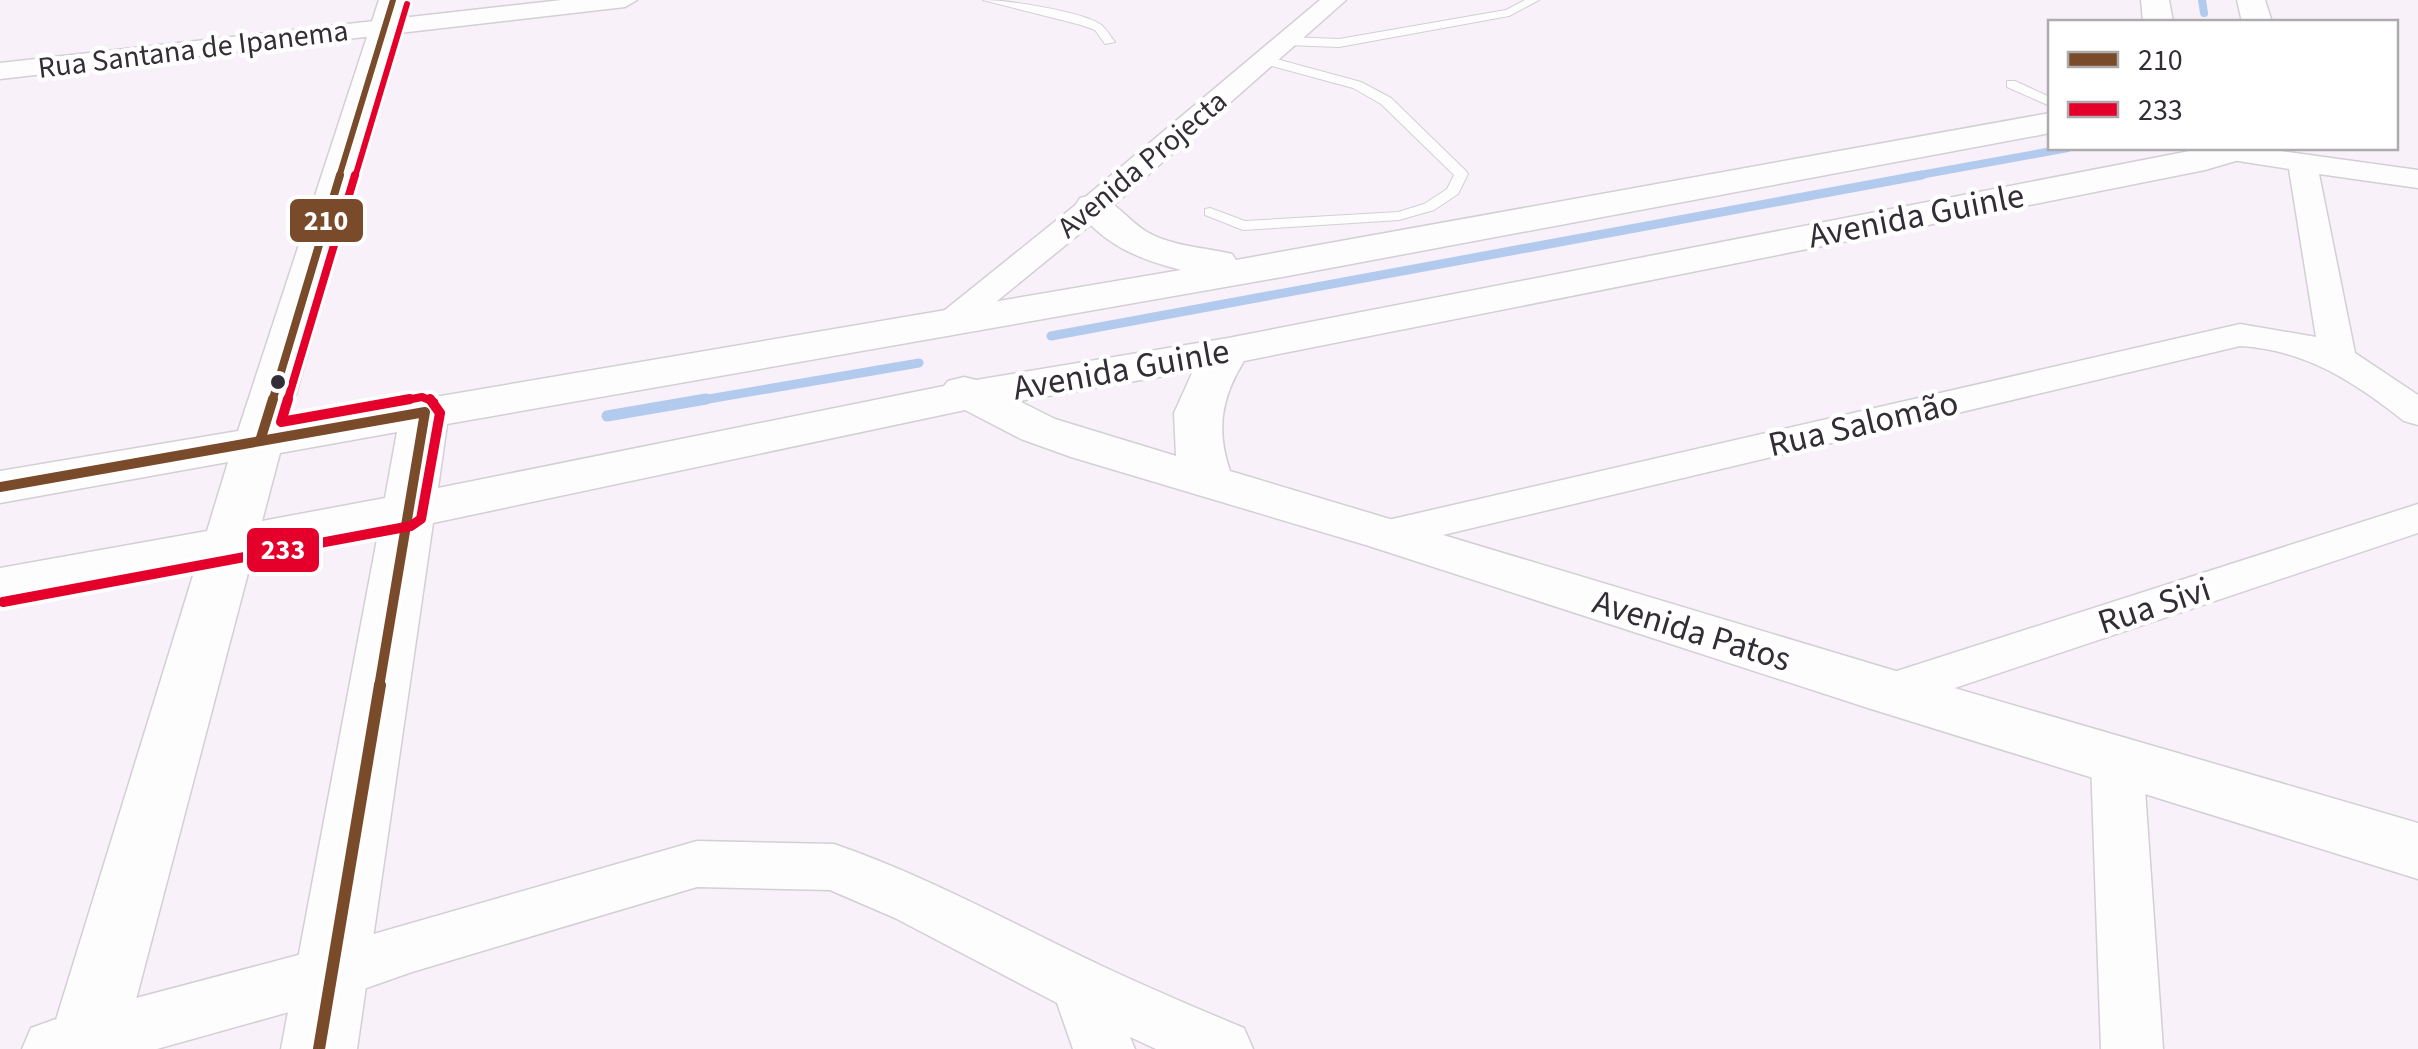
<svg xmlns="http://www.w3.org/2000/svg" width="2418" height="1049" viewBox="0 0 2418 1049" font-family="'Source Sans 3',sans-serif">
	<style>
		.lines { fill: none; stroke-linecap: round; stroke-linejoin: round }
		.stream-far2 { stroke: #b2caed; stroke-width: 8 }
		.stream-far1 { stroke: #b2caed; stroke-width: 9 }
		.stream { stroke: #b2caed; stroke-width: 11 }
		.service-casing { stroke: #d4ced5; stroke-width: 2 }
		.minor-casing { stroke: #d4ced5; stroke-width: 3 }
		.tertiary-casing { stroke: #d4ced5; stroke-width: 3 }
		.service { fill: #fefdfe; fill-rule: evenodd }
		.minor { fill: #fefdfe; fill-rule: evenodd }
		.tertiary { fill: #fefdfe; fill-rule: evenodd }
		.bus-1-far3-casing { stroke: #fff; stroke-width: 11 }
		.bus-1-far2-casing { stroke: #fff; stroke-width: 14 }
		.bus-1-far1-casing { stroke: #fff; stroke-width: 18 }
		.bus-1-casing { stroke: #fff; stroke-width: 20 }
		.bus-2-far2-casing { stroke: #fff; stroke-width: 11 }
		.bus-2-far1-casing { stroke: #fff; stroke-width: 14 }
		.bus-2-casing { stroke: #fff; stroke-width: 18 }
		.bus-1-far3 { stroke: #7a4b2a; stroke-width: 6 }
		.bus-1-far2 { stroke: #7a4b2a; stroke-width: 8 }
		.bus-1-far1 { stroke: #7a4b2a; stroke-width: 10 }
		.bus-1 { stroke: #7a4b2a; stroke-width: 12 }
		.bus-2-far2 { stroke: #e4002b; stroke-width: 6 }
		.bus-2-far1 { stroke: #e4002b; stroke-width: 8 }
		.bus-2 { stroke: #e4002b; stroke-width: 10 }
		.bus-dot { fill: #332d35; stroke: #fff; stroke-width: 4 }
		.labels { text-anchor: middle; stroke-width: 9; stroke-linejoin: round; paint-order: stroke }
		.far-street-label { font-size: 30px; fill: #332d35; stroke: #fff }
		.street-label { font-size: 35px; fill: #332d35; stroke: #fff }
		.line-badge { stroke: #fff; stroke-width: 4 }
		.badge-label { font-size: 28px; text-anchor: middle; font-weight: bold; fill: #fff }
	</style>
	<rect width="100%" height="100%" fill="#f8f1fa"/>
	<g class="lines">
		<g class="stream-far2">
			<path d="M2202 0 2204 13"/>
			<path d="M1909 177 2068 148"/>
		</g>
		<g class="stream-far1">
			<path d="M1051 336 1922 175"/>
			<path d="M691 402 919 363"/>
		</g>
		<path class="stream" d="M607 416 706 399"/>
		<defs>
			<g id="service">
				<path d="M983 0C1008 0 1079 11 1100 24 1106 28 1110 36 1115 42L1105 44 1095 30 1081 25Z"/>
				<path d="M1525 0H1539L1509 16 1339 47 1287 45 1281 41 1287 37 1339 39 1506 10Z"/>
				<path d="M1265 56 1361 82 1391 98 1466 171 1468 174 1458 194 1434 210 1399 220 1243 230 1205 215V209L1210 208 1245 221 1398 212 1424 204 1447 189 1454 175 1381 104 1353 88 1261 63 1259 60Z"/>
				<path d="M2007 81H2015L2050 97V106L2007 87Z"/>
			</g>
			<g id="minor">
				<path d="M562 0H637L625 7 0 79V63Z"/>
				<path d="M1320 0H1346L1105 213 959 332 947 336 935 332 929 325 935 318 1083 199Z"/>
				<path d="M2218 148H2259L2418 170V188L2319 174 2355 353 2418 395V425L2404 421C2353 381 2306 350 2240 346L1388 548 1373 544 1367 534 1373 524 1388 520 2240 324 2316 337 2289 169 2219 158 2215 152Z"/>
				<path d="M2418 504V533L1889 710 1872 705 1865 692 1872 679Z"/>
				<path d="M2117 741 2135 747 2143 761 2163 1049H2101L2091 761 2099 747Z"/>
				<path d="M697 841 834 844C927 876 1013 924 1102 966 1149 988 1196 1008 1244 1028L1253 1049H1156L1130 1037 1135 1049H1073L1057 1003 895 918 830 890 697 887 412 972 332 1000 157 1049H22L31 1028 53 1020 332 946Z"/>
			</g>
			<g id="tertiary">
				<path d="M379 0H407L288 422 1181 270C1138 259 1101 244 1075 206L1080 198C1111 190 1123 218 1147 232 1174 247 1203 247 1232 254L1236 260 2050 113V133L1282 277 447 424 438 488 944 386 948 381 964 377 976 380 1228 338 2205 148H2257L2253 156 2205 170 1244 361C1221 398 1216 430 1230 471L1889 669 2418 823V879L1868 708 1369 546 1071 457 1021 439 965 410 433 523 357 1049H281L378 534 252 558 123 1049H47L195 569 0 606V568L207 531 228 462 0 503V471L238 431ZM1193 371 1174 413 1176 456 1055 419 1019 401ZM397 432 385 498 262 521 280 453Z"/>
				<path d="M2141 0H2169L2173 22H2143Z"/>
				<path d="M2237 0H2265L2272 22H2242Z"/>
			</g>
		</defs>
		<use href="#service" class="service-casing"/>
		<use href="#minor" class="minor-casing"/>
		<use href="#tertiary" class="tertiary-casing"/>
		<use href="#service" class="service"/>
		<use href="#minor" class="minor"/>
		<use href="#tertiary" class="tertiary"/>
		<defs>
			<path id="bus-1-far3" d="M339 177 393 0"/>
			<path id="bus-1-far2" d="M272 402 340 175"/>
			<g id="bus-1-far1">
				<path d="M260 441 273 399"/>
				<path d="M0 487 425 412 379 687"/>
			</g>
			<path id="bus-1" d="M319 1049 380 685"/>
			<path id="bus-2-far2" d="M355 177 407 4"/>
			<g id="bus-2-far1">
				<path d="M287 402 355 175"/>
				<path d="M396 402 422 397 434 402"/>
			</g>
			<g id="bus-2">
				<path d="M288 399 281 422 410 399"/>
				<path d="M3 602 411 526 421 519 440 413 430 399"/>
			</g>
		</defs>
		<use href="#bus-1-far3" class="bus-1-far3-casing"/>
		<use href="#bus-1-far2" class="bus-1-far2-casing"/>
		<use href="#bus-1-far1" class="bus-1-far1-casing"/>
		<use href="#bus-1" class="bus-1-casing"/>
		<use href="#bus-2-far2" class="bus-2-far2-casing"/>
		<use href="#bus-2-far1" class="bus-2-far1-casing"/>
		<use href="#bus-2" class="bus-2-casing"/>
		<use href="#bus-1-far3" class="bus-1-far3"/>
		<use href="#bus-1-far2" class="bus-1-far2"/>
		<use href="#bus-1-far1" class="bus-1-far1"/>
		<use href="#bus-1" class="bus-1"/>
		<use href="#bus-2-far2" class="bus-2-far2"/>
		<use href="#bus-2-far1" class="bus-2-far1"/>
		<use href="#bus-2" class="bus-2"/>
	</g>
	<circle class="bus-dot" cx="278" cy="382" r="9"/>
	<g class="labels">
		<g class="far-street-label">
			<text transform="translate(193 49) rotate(-7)" y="10">Rua Santana de Ipanema</text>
			<text transform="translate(1142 164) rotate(-40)" y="10">Avenida Projecta</text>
		</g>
		<g class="street-label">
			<text transform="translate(1916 215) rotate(-11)" y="12">Avenida Guinle</text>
			<text transform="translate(1121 369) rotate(-10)" y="12">Avenida Guinle</text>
			<text transform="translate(1863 423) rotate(-13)" y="12">Rua Salomão</text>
			<text transform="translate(2154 605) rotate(-18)" y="12">Rua Sivi</text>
			<text transform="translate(1692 630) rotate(17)" y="12">Avenida Patos</text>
		</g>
	</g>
	<g class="line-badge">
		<rect x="288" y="197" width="77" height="47" rx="10" fill="#7a4b2a"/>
		<rect x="245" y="526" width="76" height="48" rx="10" fill="#e4002b"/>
	</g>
	<g class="badge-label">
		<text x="326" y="230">210</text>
		<text x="283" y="559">233</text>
	</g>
	<rect x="2048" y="20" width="350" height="130" fill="#ffffff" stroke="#adabae" stroke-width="2.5"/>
	<rect x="2068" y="52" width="50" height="15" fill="#7a4b2a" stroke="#adabae" stroke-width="2.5"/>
	<text x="2138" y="70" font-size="30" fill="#332d35">210</text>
	<rect x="2068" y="102" width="50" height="15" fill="#e4002b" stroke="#adabae" stroke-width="2.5"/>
	<text x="2138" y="120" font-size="30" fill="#332d35">233</text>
</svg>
